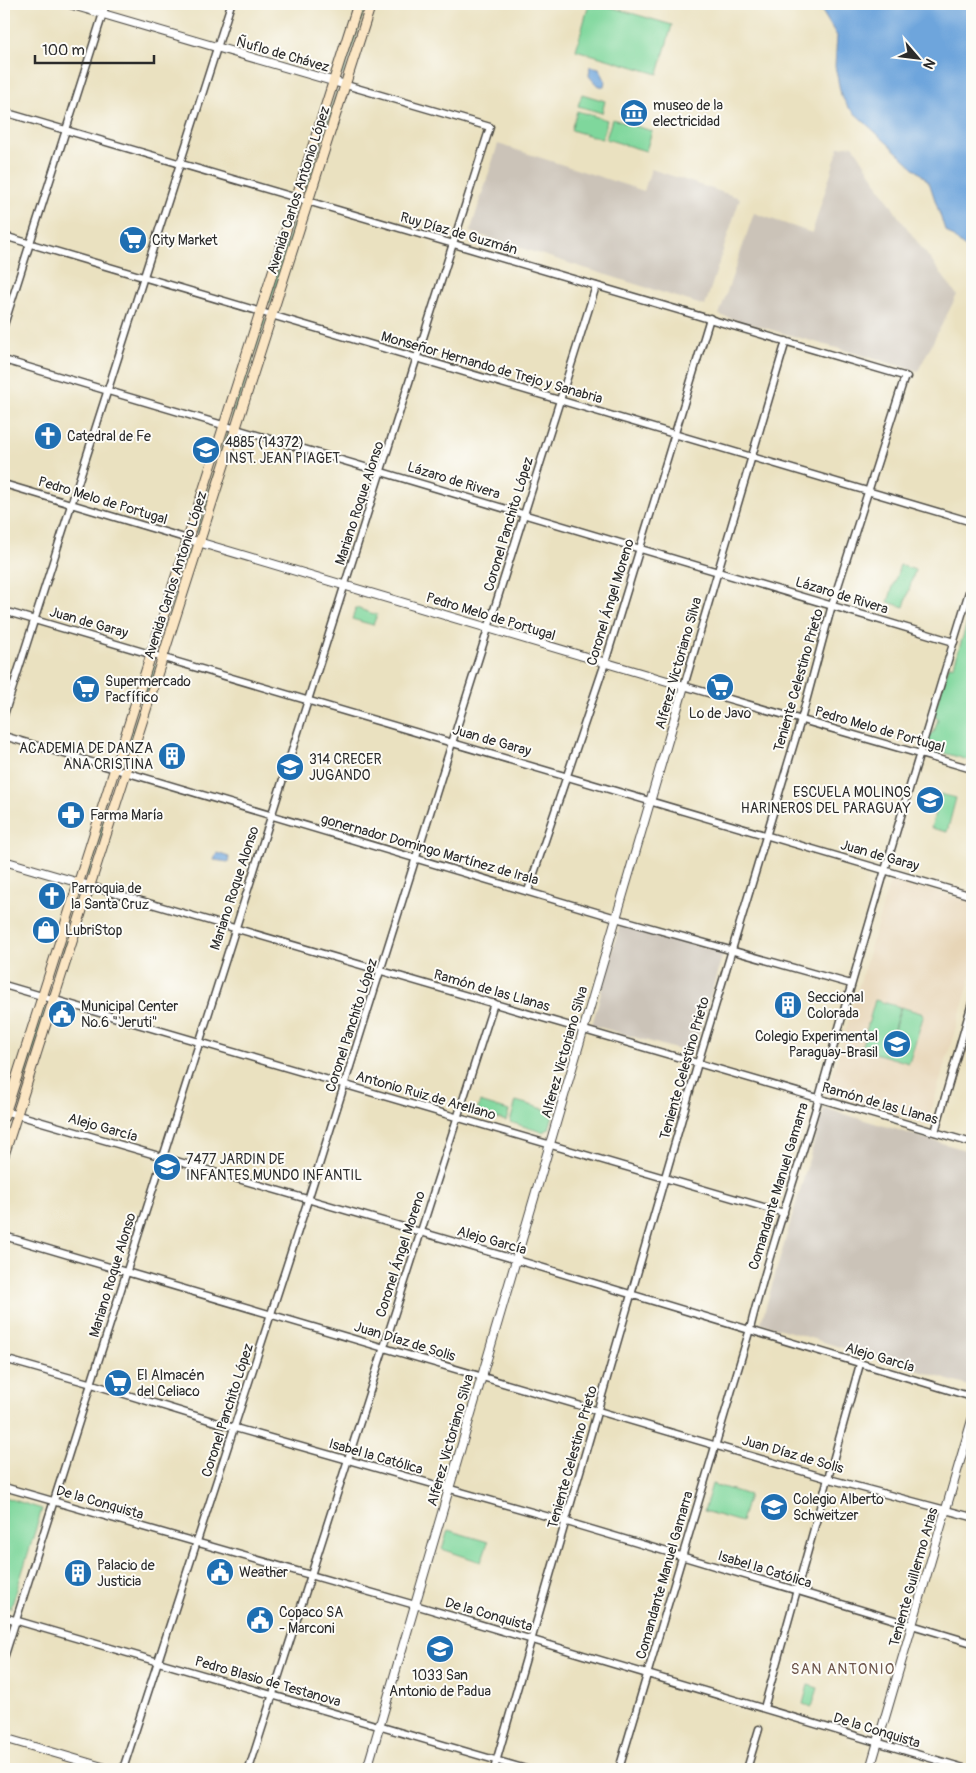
<svg xmlns="http://www.w3.org/2000/svg" width="976" height="1773" viewBox="0 0 976 1773" font-family="Pangolin,sans-serif">
	<style>
		.built { fill: #e7d5b7 }
		.industrial { fill: #cbc3b8 }
		.green { fill: #7fd79c; stroke: #558164 }
		.water { fill: #6ea5dc; stroke: #4c6884 }
		.lines { fill: none; stroke-linecap: round; stroke-linejoin: round }
		.minor-casing { stroke: #484641; stroke-width: 9 }
		.tertiary-casing { stroke: #484641; stroke-width: 10 }
		.secondary-casing { stroke: #484641; stroke-width: 11 }
		.minor { stroke: #fff; stroke-width: 6 }
		.tertiary { stroke: #fff; stroke-width: 8 }
		.secondary { stroke: #fbe6c4; stroke-width: 9 }
		.labels { text-anchor: middle; stroke-width: 4; stroke-linejoin: round; paint-order: stroke }
		.street-label { font-size: 14px; fill: #2b2b2b; stroke: #fdfcf7 }
		.poi-label { font-size: 14px; fill: #2b2b2b; stroke: #fdfcf7; text-anchor: start }
		.neighbourhood-label { font-size: 15px; letter-spacing: 1px; fill: #6f574c; stroke: #fdfcf7 }
	</style>
	<rect width="100%" height="100%" fill="#fdfcf7"/>
	<filter id="ink" filterUnits="userSpaceOnUse"><feTurbulence type="fractalNoise" baseFrequency=".02" numOctaves="2"/><feDisplacementMap in="SourceGraphic" scale="10" xChannelSelector="R" yChannelSelector="G"/><feConvolveMatrix kernelMatrix="1 2 1 2 8 2 1 2 1" color-interpolation-filters="sRGB"/></filter>
	<filter id="wash" filterUnits="userSpaceOnUse"><feTurbulence type="fractalNoise" baseFrequency=".0096" numOctaves="4" result="noise"/><feDisplacementMap in="SourceGraphic" scale="20" xChannelSelector="R" yChannelSelector="G"/><feGaussianBlur stdDeviation="1.12" result="paint"/><feColorMatrix in="noise" values="0 0 0 0 0 0 0 0 0 0 0 0 0 0 0 0 0 1.4 0 .05"/><feComposite in="paint" operator="in"/></filter>
	<g filter="url(#wash)">
		<rect width="100%" height="100%" fill="#eae1c0"/>
		<path class="built" d="M891 878 972 902V974L927 1124 827 1094Z"/>
		<g class="industrial">
			<path d="M498 144 644 191 651 169 740 198 705 306 470 232Z"/>
			<path d="M853 145 898 216 957 295 918 371 719 315 754 213 812 233 839 147Z"/>
			<path d="M620 924 723 953 693 1054 592 1025Z"/>
			<path d="M824 1108 972 1152V1387L761 1323Z"/>
		</g>
		<g class="green">
			<path d="M363 4H366L344 74 341 75Z"/>
			<path d="M589 4H600L672 25 658 74 576 50Z"/>
			<path d="M337 90 338 92 305 192 304 190Z"/>
			<path d="M582 94 605 101 602 113 578 106Z"/>
			<path d="M577 111 607 120 602 139 571 130Z"/>
			<path d="M612 119 652 131 646 151 606 139Z"/>
			<path d="M296 220 297 222 270 304 268 301 294 221Z"/>
			<path d="M265 318 266 320 233 420 231 417 263 319Z"/>
			<path d="M229 432 198 533 196 534 227 433Z"/>
			<path d="M192 549 162 648 159 649 189 551Z"/>
			<path d="M900 565 915 570 904 607 888 602Z"/>
			<path d="M972 607V761L944 753 935 756 926 755V739L934 732 938 719 933 715 949 666 954 665Z"/>
			<path d="M356 608 377 615 373 625 352 619Z"/>
			<path d="M156 664V666L124 762 123 760 153 665Z"/>
			<path d="M119 778 120 779 88 877 86 874 117 779Z"/>
			<path d="M940 794 956 798 947 832 931 828Z"/>
			<path d="M83 891 84 893 51 992 81 892Z"/>
			<path d="M875 1000 900 1007 889 1046 901 1007 924 1014 909 1063 861 1049Z"/>
			<path d="M47 1006 48 1007 16 1104 14 1101 44 1007Z"/>
			<path d="M516 1101 554 1112 549 1129 542 1132 510 1122Z"/>
			<path d="M480 1102 509 1111 506 1121 477 1112Z"/>
			<path d="M712 1484 749 1495 741 1522 704 1511Z"/>
			<path d="M4 1497 42 1509 11 1608 4 1606Z"/>
			<path d="M448 1530 488 1542 481 1562 442 1549Z"/>
			<path d="M808 1685 818 1688 812 1707 803 1704Z"/>
		</g>
		<g class="water">
			<path d="M823 4H972V253L945 230 930 185 925 178 848 107 841 95 835 66 837 36 820 8Z"/>
			<path d="M590 66 599 68 605 80 604 87 597 85 589 76Z"/>
			<path d="M217 853 229 857 228 862 214 860Z"/>
		</g>
	</g>
	<g filter="url(#ink)">
		<g class="lines">
			<defs>
				<g id="minor">
					<path d="M4 112 907 377"/>
					<path d="M4 236 972 522"/>
					<path d="M4 325 106 4"/>
					<path d="M786 341 684 686 972 769"/>
					<path d="M4 360 954 642"/>
					<path d="M4 484 188 539"/>
					<path d="M4 611 972 896"/>
					<path d="M4 715 231 4"/>
					<path d="M4 736 616 918 851 984"/>
					<path d="M90 886 972 1143"/>
					<path d="M528 891 605 663 710 318"/>
					<path d="M4 985 784 1213"/>
					<path d="M4 1111 517 1260 972 1397"/>
					<path d="M935 1132 972 1003"/>
					<path d="M4 1236 829 1479 972 1517"/>
					<path d="M4 1359 92 1384 235 1428 567 1522 972 1643"/>
					<path d="M4 1487 415 1605 967 1769"/>
					<path d="M4 1617 526 1769"/>
					<path d="M4 1658 490 127 346 85"/>
					<path d="M764 1708 860 1364"/>
					<path d="M123 1769 308 1200 596 286"/>
					<path d="M249 1769 494 1003"/>
					<path d="M494 1769 698 1063 801 720 832 605 905 376"/>
					<path d="M619 1769 750 1329C768 1255 794 1182 816 1108 866 932 918 757 972 582"/>
					<path d="M747 1769 759 1729"/>
				</g>
				<g id="tertiary">
					<path d="M69 4 346 85"/>
					<path d="M188 539 684 686 367 1769"/>
					<path d="M4 861 90 886"/>
					<path d="M4 1738 109 1769"/>
					<path d="M870 1769 972 1420"/>
				</g>
				<g id="secondary">
					<path d="M4 1117 358 4"/>
					<path d="M4 1155 371 4"/>
				</g>
			</defs>
			<use href="#minor" class="minor-casing"/>
			<use href="#tertiary" class="tertiary-casing"/>
			<use href="#secondary" class="secondary-casing"/>
			<use href="#minor" class="minor"/>
			<use href="#tertiary" class="tertiary"/>
			<use href="#secondary" class="secondary"/>
		</g>
	</g>
	<defs>
		<symbol id="museum-disc" viewBox="-11 -11 22 22"><circle r="9.5" fill="#1f6fb2" stroke="#fdfcf7"/><path d="M0-6L6-3V-2H-6V-3ZM-5-1h2V3h-2ZM-1-1h2V3h-2ZM3-1h2V3H3ZM-6 4H6V6H-6Z" fill="#fff"/></symbol>
		<symbol id="supermarket-disc" viewBox="-11 -11 22 22"><circle r="9.5" fill="#1f6fb2" stroke="#fdfcf7"/><path d="M-6-5.5h2.5l.6 2H6L4.5 2H-2.5L-4.4-4H-6ZM-1.5 3.2a1.3 1.3 0 1 0 .1 0ZM3 3.2a1.3 1.3 0 1 0 .1 0Z" fill="#fff"/></symbol>
		<symbol id="church-disc" viewBox="-11 -11 22 22"><circle r="9.5" fill="#1f6fb2" stroke="#fdfcf7"/><path d="M-1.2-6h2.4v3.5h3.3v2.4h-3.3V6h-2.4V-.1h-3.3v-2.4h3.3Z" fill="#fff"/></symbol>
		<symbol id="school-disc" viewBox="-11 -11 22 22"><circle r="9.5" fill="#1f6fb2" stroke="#fdfcf7"/><path d="M0-5L7-2L0 1L-7-2ZM-4 1L0 2.5L4 1V4Q0 6-4 4Z" fill="#fff"/></symbol>
		<symbol id="building-disc" viewBox="-11 -11 22 22"><circle r="9.5" fill="#1f6fb2" stroke="#fdfcf7"/><path d="M-4-6H4V6H1V3H-1V6H-4ZM-2.5-4.3h1.7v1.8h-1.7ZM.8-4.3h1.7v1.8H.8ZM-2.5-1h1.7V.8h-1.7ZM.8-1h1.7V.8H.8Z" fill="#fff"/></symbol>
		<symbol id="pharmacy-disc" viewBox="-11 -11 22 22"><circle r="9.5" fill="#1f6fb2" stroke="#fdfcf7"/><path d="M-2-6h4v4h4v4h-4v4h-4v-4h-4v-4h4Z" fill="#fff"/></symbol>
		<symbol id="shop-disc" viewBox="-11 -11 22 22"><circle r="9.5" fill="#1f6fb2" stroke="#fdfcf7"/><path d="M-5-2.5h2.3a2.7 3.5 0 0 1 5.4 0H5L5.5 6h-11ZM-1.5-2.5h3a1.5 2.3 0 0 0-3 0Z" fill="#fff"/></symbol>
		<symbol id="civic-disc" viewBox="-11 -11 22 22"><circle r="9.5" fill="#1f6fb2" stroke="#fdfcf7"/><path d="M-.6-6.5H3V-4.5H.6V-3L4-1V1h2V6H-6V1h2V-1L-.6-3ZM-1.2 2.5V6h2.4V2.5Z" fill="#fff"/></symbol>
		<symbol id="university-disc" viewBox="-11 -11 22 22"><circle r="9.5" fill="#1f6fb2" stroke="#fdfcf7"/><path d="M0-5L7-2L0 1L-7-2ZM-4 1L0 2.5L4 1V4Q0 6-4 4Z" fill="#fff"/></symbol>
	</defs>
	<g fill-rule="evenodd">
		<use href="#museum-disc" x="618" y="97" width="32" height="32"/>
		<use href="#supermarket-disc" x="117" y="224" width="32" height="32"/>
		<use href="#church-disc" x="32" y="420" width="32" height="32"/>
		<use href="#school-disc" x="190" y="434" width="32" height="32"/>
		<use href="#supermarket-disc" x="704" y="671" width="32" height="32"/>
		<use href="#supermarket-disc" x="70" y="673" width="32" height="32"/>
		<use href="#building-disc" x="156" y="740" width="32" height="32"/>
		<use href="#school-disc" x="274" y="751" width="32" height="32"/>
		<use href="#school-disc" x="914" y="784" width="32" height="32"/>
		<use href="#pharmacy-disc" x="55" y="799" width="32" height="32"/>
		<use href="#church-disc" x="36" y="880" width="32" height="32"/>
		<use href="#shop-disc" x="30" y="914" width="32" height="32"/>
		<use href="#building-disc" x="772" y="989" width="32" height="32"/>
		<use href="#civic-disc" x="46" y="998" width="32" height="32"/>
		<use href="#university-disc" x="881" y="1028" width="32" height="32"/>
		<use href="#school-disc" x="151" y="1151" width="32" height="32"/>
		<use href="#supermarket-disc" x="102" y="1367" width="32" height="32"/>
		<use href="#school-disc" x="758" y="1491" width="32" height="32"/>
		<use href="#civic-disc" x="204" y="1556" width="32" height="32"/>
		<use href="#building-disc" x="62" y="1557" width="32" height="32"/>
		<use href="#civic-disc" x="244" y="1604" width="32" height="32"/>
		<use href="#school-disc" x="424" y="1633" width="32" height="32"/>
	</g>
	<g class="labels">
		<g class="street-label">
			<text transform="translate(283 54) rotate(16)" y="5">Ñuflo de Chávez</text>
			<text transform="translate(298 190) rotate(-72)" y="5">Avenida Carlos Antonio López</text>
			<text transform="translate(459 233) rotate(16)" y="5">Ruy Díaz de Guzmán</text>
			<text transform="translate(492 367) rotate(16)" y="5">Monseñor Hernando de Trejo y Sanabria</text>
			<text transform="translate(454 480) rotate(17)" y="5">Lázaro de Rivera</text>
			<text transform="translate(103 500) rotate(17)" y="5">Pedro Melo de Portugal</text>
			<text transform="translate(359 503) rotate(-72)" y="5">Mariano Roque Alonso</text>
			<text transform="translate(508 524) rotate(-73)" y="5">Coronel Panchito López</text>
			<text transform="translate(175 575) rotate(-72)" y="5">Avenida Carlos Antonio López</text>
			<text transform="translate(842 595) rotate(17)" y="5">Lázaro de Rivera</text>
			<text transform="translate(610 602) rotate(-73)" y="5">Coronel Ángel Moreno</text>
			<text transform="translate(491 616) rotate(17)" y="5">Pedro Melo de Portugal</text>
			<text transform="translate(89 622) rotate(16)" y="5">Juan de Garay</text>
			<text transform="translate(678 663) rotate(-74)" y="5">Alferez Victoriano Silva</text>
			<text transform="translate(798 680) rotate(-74)" y="5">Teniente Celestino Prieto</text>
			<text transform="translate(880 729) rotate(16)" y="5">Pedro Melo de Portugal</text>
			<text transform="translate(492 740) rotate(16)" y="5">Juan de Garay</text>
			<text transform="translate(430 849) rotate(16)" y="5">gonernador Domingo Martínez de Irala</text>
			<text transform="translate(880 855) rotate(16)" y="5">Juan de Garay</text>
			<text transform="translate(234 888) rotate(-72)" y="5">Mariano Roque Alonso</text>
			<text transform="translate(492 990) rotate(16)" y="5">Ramón de las Llanas</text>
			<text transform="translate(351 1025) rotate(-72)" y="5">Coronel Panchito López</text>
			<text transform="translate(564 1052) rotate(-74)" y="5">Alferez Victoriano Silva</text>
			<text transform="translate(684 1068) rotate(-74)" y="5">Teniente Celestino Prieto</text>
			<text transform="translate(426 1095) rotate(16)" y="5">Antonio Ruiz de Arellano</text>
			<text transform="translate(880 1103) rotate(16)" y="5">Ramón de las Llanas</text>
			<text transform="translate(103 1127) rotate(16)" y="5">Alejo García</text>
			<text transform="translate(778 1186) rotate(-73)" y="5">Comandante Manuel Gamarra</text>
			<text transform="translate(492 1240) rotate(16)" y="5">Alejo García</text>
			<text transform="translate(400 1254) rotate(-72)" y="5">Coronel Ángel Moreno</text>
			<text transform="translate(112 1275) rotate(-73)" y="5">Mariano Roque Alonso</text>
			<text transform="translate(405 1341) rotate(17)" y="5">Juan Díaz de Solis</text>
			<text transform="translate(880 1357) rotate(17)" y="5">Alejo García</text>
			<text transform="translate(227 1410) rotate(-72)" y="5">Coronel Panchito López</text>
			<text transform="translate(450 1440) rotate(-74)" y="5">Alferez Victoriano Silva</text>
			<text transform="translate(793 1454) rotate(16)" y="5">Juan Díaz de Solis</text>
			<text transform="translate(376 1456) rotate(16)" y="5">Isabel la Católica</text>
			<text transform="translate(572 1457) rotate(-74)" y="5">Teniente Celestino Prieto</text>
			<text transform="translate(100 1502) rotate(16)" y="5">De la Conquista</text>
			<text transform="translate(765 1569) rotate(17)" y="5">Isabel la Católica</text>
			<text transform="translate(664 1575) rotate(-74)" y="5">Comandante Manuel Gamarra</text>
			<text transform="translate(913 1577) rotate(-74)" y="5">Teniente Guillermo Arias</text>
			<text transform="translate(489 1614) rotate(16)" y="5">De la Conquista</text>
			<text transform="translate(268 1681) rotate(16)" y="5">Pedro Blasio de Testanova</text>
			<text transform="translate(877 1730) rotate(17)" y="5">De la Conquista</text>
		</g>
		<g class="poi-label">
			<text x="653" y="110">museo de la<tspan x="653" dy="16">electricidad</tspan></text>
			<text x="152" y="245">City Market</text>
			<text x="67" y="441">Catedral de Fe</text>
			<text x="225" y="447">4885 (14372)<tspan x="225" dy="16">INST. JEAN PIAGET</tspan></text>
			<text x="105" y="686">Supermercado<tspan x="105" dy="16">Pacfífico</tspan></text>
			<text x="720" y="718" text-anchor="middle">Lo de Javo</text>
			<text x="153" y="753" text-anchor="end">ACADEMIA DE DANZA<tspan x="153" dy="16">ANA CRISTINA</tspan></text>
			<text x="309" y="764">314 CRECER<tspan x="309" dy="16">JUGANDO</tspan></text>
			<text x="911" y="797" text-anchor="end">ESCUELA MOLINOS<tspan x="911" dy="16">HARINEROS DEL PARAGUAY</tspan></text>
			<text x="90" y="820">Farma María</text>
			<text x="71" y="893">Parroquia de<tspan x="71" dy="16">la Santa Cruz</tspan></text>
			<text x="65" y="935">LubriStop</text>
			<text x="807" y="1002">Seccional<tspan x="807" dy="16">Colorada</tspan></text>
			<text x="81" y="1011">Municipal Center<tspan x="81" dy="16">No.6 "Jeruti"</tspan></text>
			<text x="878" y="1041" text-anchor="end">Colegio Experimental<tspan x="878" dy="16">Paraguay-Brasil</tspan></text>
			<text x="186" y="1164">7477 JARDIN DE<tspan x="186" dy="16">INFANTES MUNDO INFANTIL</tspan></text>
			<text x="137" y="1380">El Almacén<tspan x="137" dy="16">del Celiaco</tspan></text>
			<text x="793" y="1504">Colegio Alberto<tspan x="793" dy="16">Schweitzer</tspan></text>
			<text x="97" y="1570">Palacio de<tspan x="97" dy="16">Justicia</tspan></text>
			<text x="239" y="1577">Weather</text>
			<text x="279" y="1617">Copaco SA<tspan x="279" dy="16">- Marconi</tspan></text>
			<text x="440" y="1680" text-anchor="middle">1033 San<tspan x="440" dy="16">Antonio de Padua</tspan></text>
		</g>
		<g class="neighbourhood-label">
			<text x="843" y="1674">SAN ANTONIO</text>
		</g>
	</g>
	<rect width="976" height="1773" fill="none" stroke="#fdfcf7" stroke-width="20"/>
	<g transform="translate(918 58) rotate(118)" stroke="#fdfcf7" stroke-width="4" paint-order="stroke">
	<path d="M0-4L9 19L0 12L-9 19Z" fill="#2b2b2b"/>
	<text y="-8" font-size="14" font-weight="bold" text-anchor="middle" fill="#2b2b2b">N</text>
	</g>
	<path d="M35 55v8h119v-8" fill="none" stroke="#2b2b2b" stroke-width="2.5"/>
	<text x="42" y="55" font-size="15" fill="#2b2b2b" stroke="#fdfcf7" stroke-width="4" paint-order="stroke">100 m</text>
</svg>
